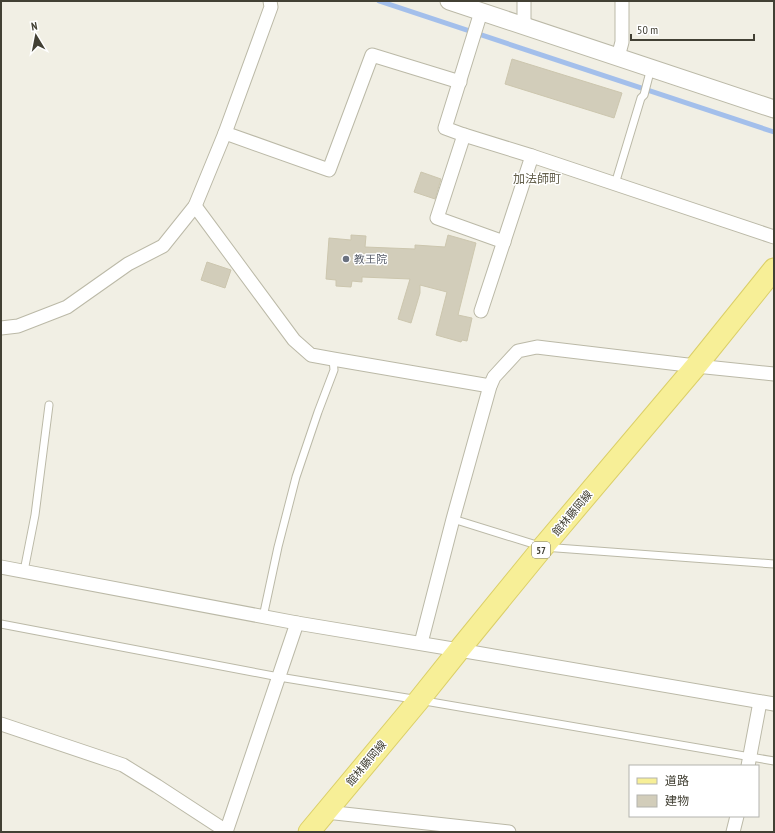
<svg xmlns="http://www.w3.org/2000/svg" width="775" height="833" viewBox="0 0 775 833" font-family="'PT Sans Narrow','Noto Sans JP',sans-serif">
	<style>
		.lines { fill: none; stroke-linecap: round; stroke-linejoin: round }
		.stream { stroke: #a3bfeb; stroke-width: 5 }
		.building { fill: #d2cdba; stroke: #ccc6ae }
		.service-casing { stroke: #bbb9a7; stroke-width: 9 }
		.minor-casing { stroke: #bbb9a7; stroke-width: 15 }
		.tertiary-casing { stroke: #bbb9a7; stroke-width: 19 }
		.primary-casing { stroke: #dbcf68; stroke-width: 23 }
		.service { stroke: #fff; stroke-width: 7 }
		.minor { stroke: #fff; stroke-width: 13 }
		.tertiary { stroke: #fff; stroke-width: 17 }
		.primary { stroke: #f7ef97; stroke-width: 21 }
		.worship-dot { fill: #6b7280; stroke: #fff; stroke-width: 1.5 }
		.labels { text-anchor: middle; stroke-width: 3; stroke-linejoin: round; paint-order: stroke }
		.shield { fill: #fff; stroke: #7b7971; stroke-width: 1 }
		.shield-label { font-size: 10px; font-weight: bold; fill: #424034 }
		.worship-label { font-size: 11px; fill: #5b616d; stroke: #fff; text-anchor: start }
		.street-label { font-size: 11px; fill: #424034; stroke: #fff }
		.neighbourhood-label { font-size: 12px; fill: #64604c; stroke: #fff }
	</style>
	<rect width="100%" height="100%" fill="#f1efe4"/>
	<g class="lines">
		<path class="stream" d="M379 1 774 132"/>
	</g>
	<g class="building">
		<path d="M512 59 622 93 614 118 505 84Z"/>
		<path d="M421 172 441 179 435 199 414 192Z"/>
		<path d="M351 235 366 236 365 247 415 249V245L445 247 448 235 476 243 458 315 472 318 467 341 462 340 461 342 436 335 447 292 420 285V293L411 323 398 319 410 279 362 277V282L352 281 351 287 336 286V280L326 279 329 238 351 240Z"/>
		<path d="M207 262 231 270 225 288 201 280Z"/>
	</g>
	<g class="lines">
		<defs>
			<g id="service">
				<path d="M615 184 641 98 644 95 651 68"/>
				<path d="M453 519 543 547 774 564"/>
				<path d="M24 571 35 515 49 405"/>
				<path d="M263 617 278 547 296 477 318 412 334 370 333 359"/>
				<path d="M1 624 279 677 419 700 774 761"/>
			</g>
			<g id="minor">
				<path d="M481 12 445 128 464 135 532 156 774 237"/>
				<path d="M524 26V1"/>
				<path d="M618 57 622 42V1"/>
				<path d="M225 133 329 170 372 55 460 82"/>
				<path d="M464 135 437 218 504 242"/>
				<path d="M195 206 294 340 311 355 333 359 490 386"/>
				<path d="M481 311 532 156"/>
				<path d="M1 328 18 326 67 307 128 264 163 246 195 206 225 133 271 7 270 1"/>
				<path d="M1 567 297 623 459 650 774 704"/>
				<path d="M421 643 453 519 490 386 494 377 518 351 537 347 545 348 696 366 774 374"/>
				<path d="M1 724 123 765 157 786 226 831"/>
				<path d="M748 766 760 702"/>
				<path d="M326 812 509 832"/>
				<path d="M226 832 297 623"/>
				<path d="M733 832 737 816"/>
			</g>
			<path id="tertiary" d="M449 1 774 109"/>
			<path id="primary" d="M309 832 419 700 459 650 543 547 696 366 774 269"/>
		</defs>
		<use href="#service" class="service-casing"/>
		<use href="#minor" class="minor-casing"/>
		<use href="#tertiary" class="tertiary-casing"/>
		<use href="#primary" class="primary-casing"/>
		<use href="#service" class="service"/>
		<use href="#minor" class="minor"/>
		<use href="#tertiary" class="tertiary"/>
		<use href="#primary" class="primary"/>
	</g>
	<circle class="worship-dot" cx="346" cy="259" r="4"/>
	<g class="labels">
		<rect class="shield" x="532" y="542" width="18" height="16" rx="3"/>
		<g class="shield-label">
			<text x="541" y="554">57</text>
		</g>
		<g class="worship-label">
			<text x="354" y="263">教王院</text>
		</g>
		<g class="street-label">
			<text transform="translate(572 513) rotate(-50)" y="4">館林藤岡線</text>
			<text transform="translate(366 763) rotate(-50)" y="4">館林藤岡線</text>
		</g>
		<g class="neighbourhood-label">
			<text x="537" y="183">加法師町</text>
		</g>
	</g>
	<rect width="775" height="833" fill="none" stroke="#424034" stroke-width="4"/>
	<rect x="629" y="765" width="130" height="52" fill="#ffffff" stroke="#b3b3ae"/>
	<rect x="637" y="778" width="20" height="6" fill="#f7ef97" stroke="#b3b3ae"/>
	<text x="665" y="785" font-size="12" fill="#424034">道路</text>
	<rect x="637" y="795" width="20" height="12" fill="#d2cdba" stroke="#b3b3ae"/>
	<text x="665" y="805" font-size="12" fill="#424034">建物</text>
	<g transform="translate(36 36) rotate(350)" stroke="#ffffff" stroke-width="3" paint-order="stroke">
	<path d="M0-3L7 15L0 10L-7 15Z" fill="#424034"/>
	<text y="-6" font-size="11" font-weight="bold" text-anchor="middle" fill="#424034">N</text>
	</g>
	<path d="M631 34v6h123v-6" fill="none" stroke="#424034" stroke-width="2"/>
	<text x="637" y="34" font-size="12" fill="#424034" stroke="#ffffff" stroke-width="3" paint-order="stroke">50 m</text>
</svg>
